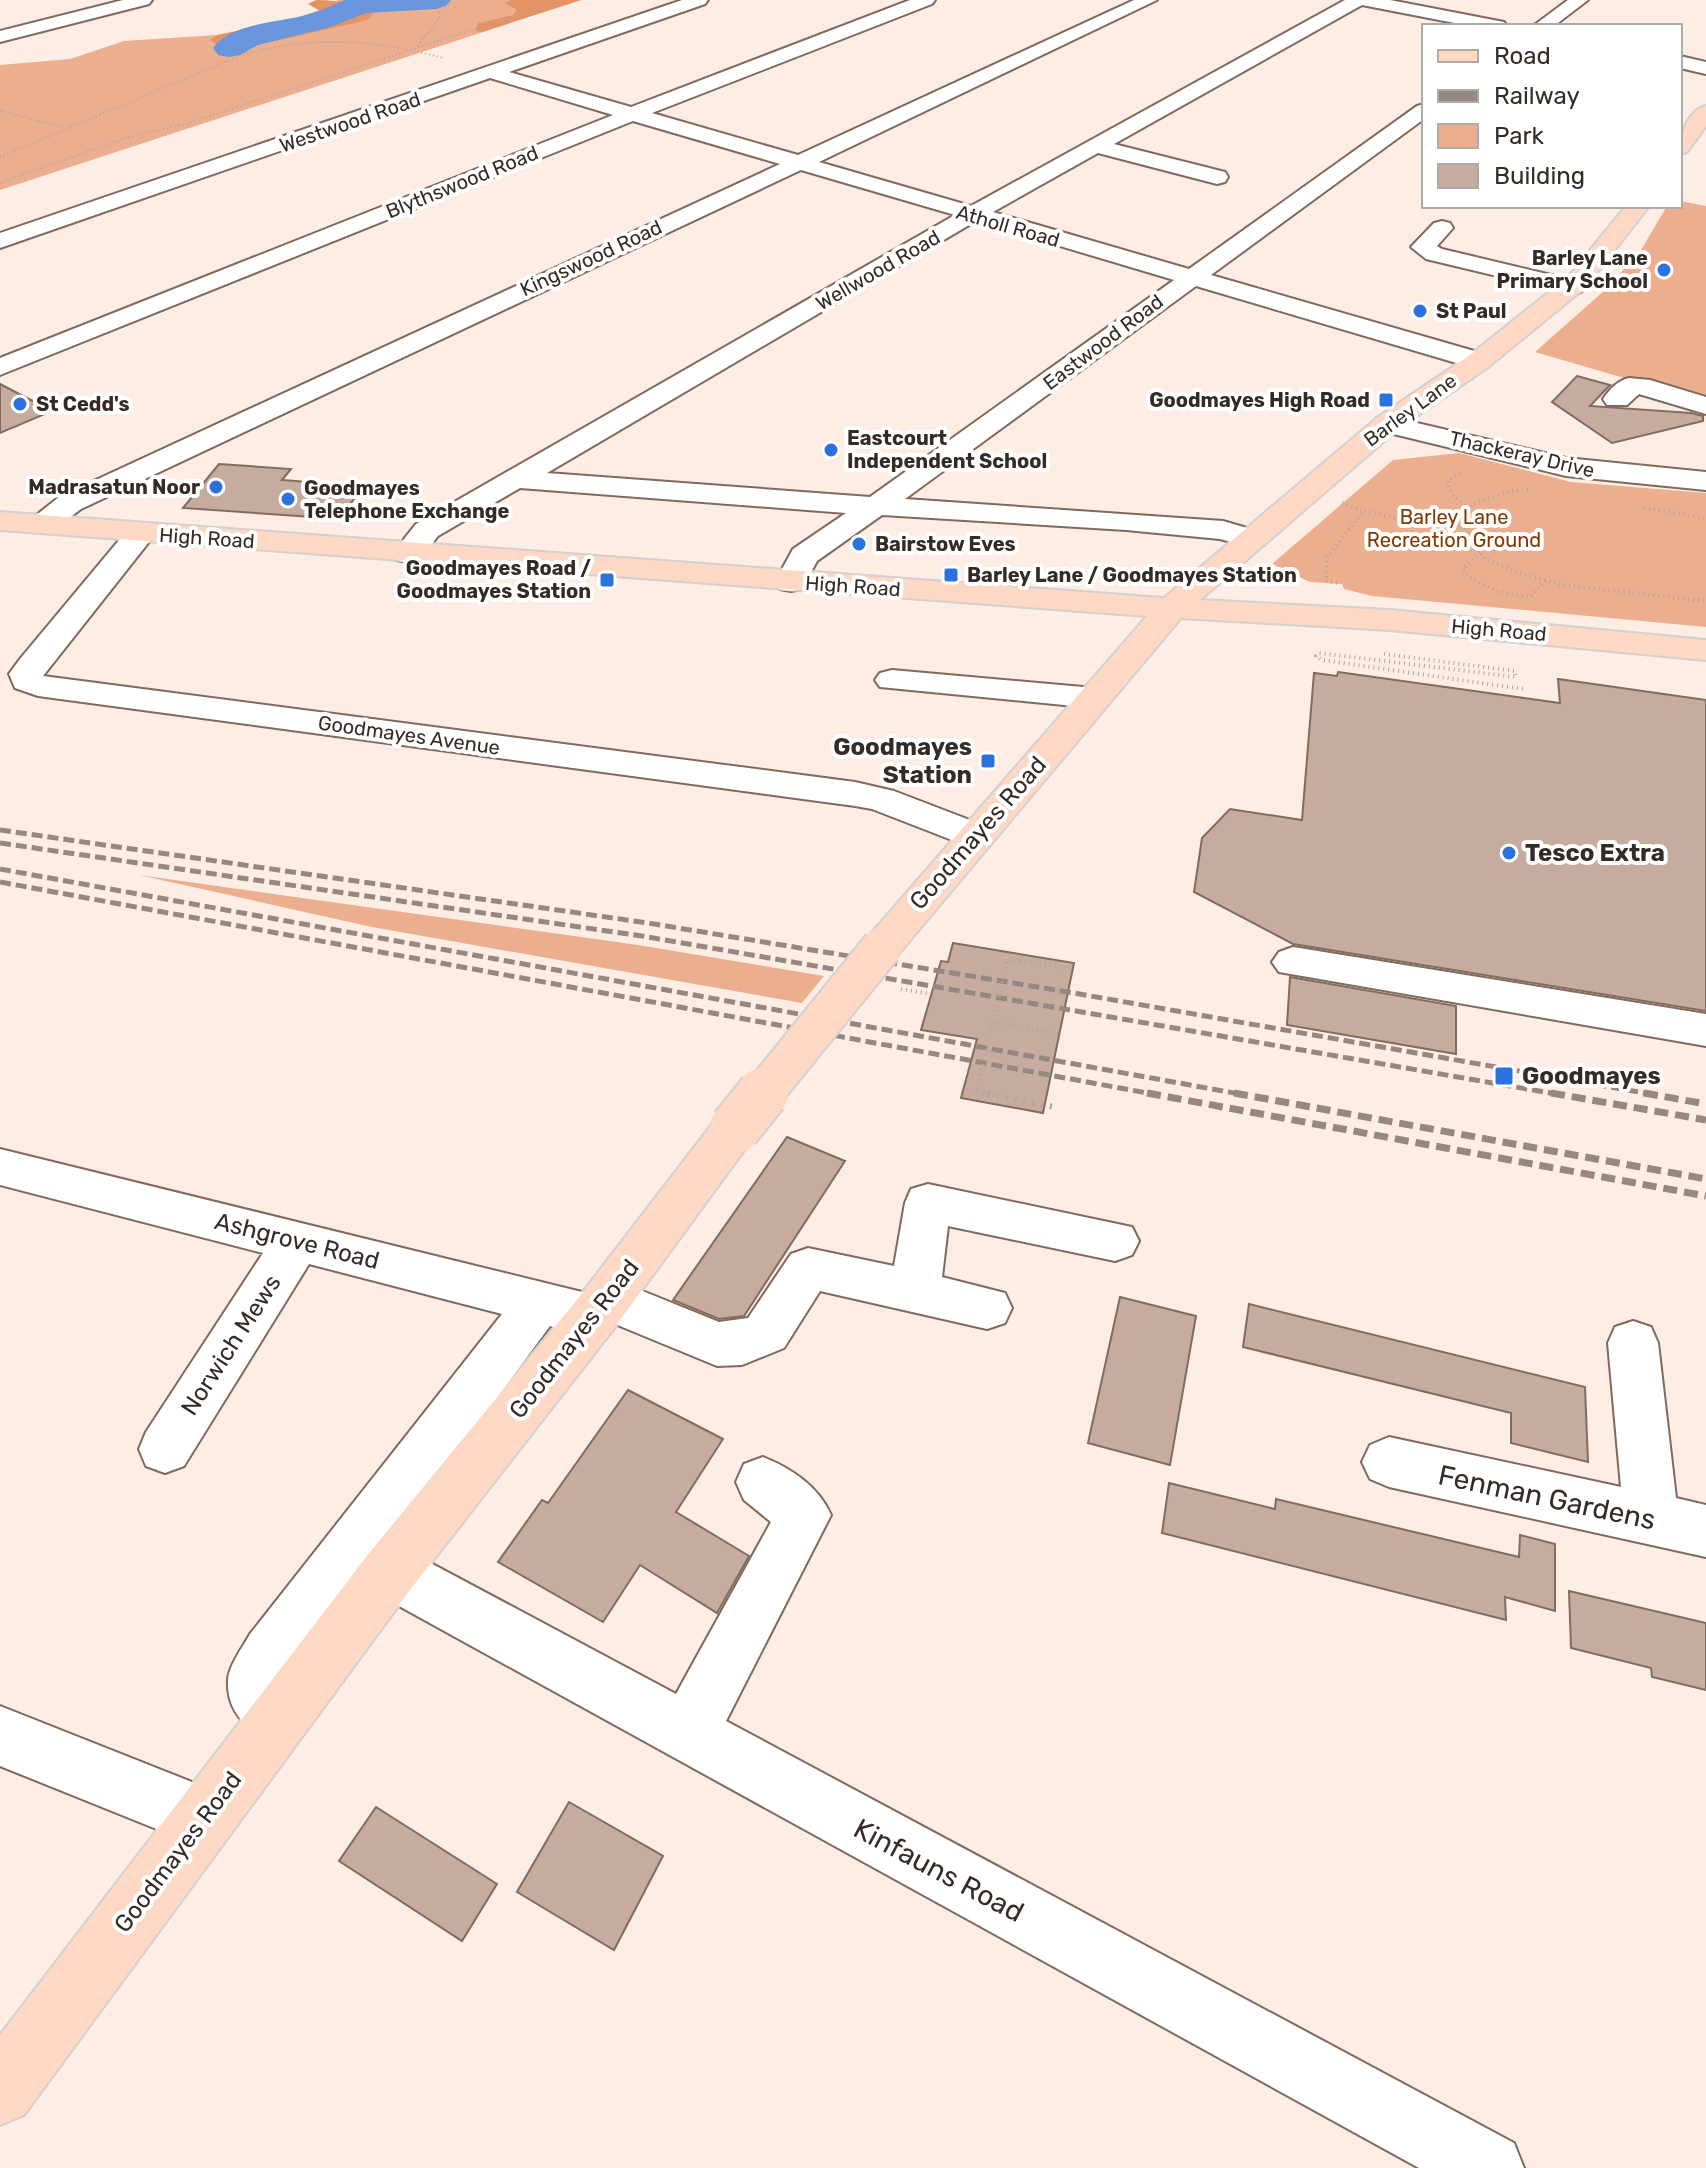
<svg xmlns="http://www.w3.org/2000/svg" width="1706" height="2168" viewBox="0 0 1706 2168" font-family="Rubik,sans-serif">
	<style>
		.green { fill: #ebaf8f }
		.forest { fill: #e59365 }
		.water { fill: #6895dc; stroke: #5975a5; stroke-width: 2 }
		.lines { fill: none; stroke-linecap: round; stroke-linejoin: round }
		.river { fill: #6895dc; fill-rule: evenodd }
		.building { fill: #c5ac9f; stroke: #826b5f; stroke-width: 2 }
		.minor-casing { stroke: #80695d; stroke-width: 4 }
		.major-casing { stroke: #d3d0cf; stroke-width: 4 }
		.path-far2 { stroke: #b3a59d; stroke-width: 2; stroke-dasharray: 1 3; stroke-linecap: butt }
		.path-far1 { stroke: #b3a59d; stroke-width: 4; stroke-dasharray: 1 4; stroke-linecap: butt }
		.path { stroke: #b3a59d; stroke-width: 6; stroke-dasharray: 2 7; stroke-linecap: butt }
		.minor { fill: #fff; fill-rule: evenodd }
		.major { fill: #fdd8c5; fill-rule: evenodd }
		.rail-far1 { stroke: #958881; stroke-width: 5; stroke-dasharray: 11 5; stroke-linecap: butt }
		.rail { stroke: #958881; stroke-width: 7; stroke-dasharray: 14 7; stroke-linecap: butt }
		.major-bridge-far1-casing { stroke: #d3d0cf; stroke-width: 43; stroke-linecap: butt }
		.major-bridge-casing { stroke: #d3d0cf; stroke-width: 54; stroke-linecap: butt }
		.path-bridge-far1 { stroke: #b3a59d; stroke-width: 4; stroke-dasharray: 1 4; stroke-linecap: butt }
		.path-bridge { stroke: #b3a59d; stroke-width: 6; stroke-dasharray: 2 7; stroke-linecap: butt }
		.major-bridge-far1 { stroke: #fdd8c5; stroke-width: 39 }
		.major-bridge { stroke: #fdd8c5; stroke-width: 50 }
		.poi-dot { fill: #2c72de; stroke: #fff; stroke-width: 3 }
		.labels { text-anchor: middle; stroke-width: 8; stroke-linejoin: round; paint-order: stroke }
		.far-street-label { font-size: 20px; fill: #352b26; stroke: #fff }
		.far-poi-label { font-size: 20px; font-weight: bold; fill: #352b26; stroke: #fff; text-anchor: start }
		.far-park-label { font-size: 20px; fill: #823800; stroke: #fff }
		.poi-label { font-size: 24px; font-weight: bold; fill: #352b26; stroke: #fff; text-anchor: start }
		.street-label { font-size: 24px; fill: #352b26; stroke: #fff }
		.near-street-label { font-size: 28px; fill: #352b26; stroke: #fff }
	</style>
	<rect width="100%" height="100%" fill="#fdede4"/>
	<g class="green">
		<path d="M338 0H581L0 190V65L70 59 124 41 217 35 294 19 334 5Z"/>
		<path d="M1680 201 1706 206V402L1535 352 1605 290 1641 250 1667 206H1680Z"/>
		<path d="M1459 453 1571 482 1706 493V627L1372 596 1344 589 1342 584 1310 582 1272 564 1393 460Z"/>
		<path d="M139 875 638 945 824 976 802 1003 372 927Z"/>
	</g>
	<g class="forest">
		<path d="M316 0C333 0 360 3 373 13L369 19 359 22 235 50 221 48 210 40 217 35 289 21 320 11 308 4Z"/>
		<path d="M511 0H581L482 32 476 31 478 23 513 15 517 10 505 3Z"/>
	</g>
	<path class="water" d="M344 9 356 13C334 29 290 38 265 27L311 20Z"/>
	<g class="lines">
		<path class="river" d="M345 0H451L446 6 436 9 366 13 330 27 258 45 240 55 229 57 218 55 213 48C232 22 281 23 309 14 321 11 333 5 345 0Z"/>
	</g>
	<g class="building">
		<path d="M1577 376 1610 385 1590 406 1691 413 1703 416V421L1612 443 1552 402Z"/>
		<path d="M0 384 52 411 0 433Z"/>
		<path d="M219 464 291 469 282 480 362 486 341 519 183 508Z"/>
		<path d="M1338 672 1560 703 1558 679 1706 700V1011L1293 944 1194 892 1202 838 1230 809 1302 820 1314 673 1337 676Z"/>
		<path d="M953 943 1074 963 1043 1113 961 1098 977 1039 921 1030 941 961 948 962Z"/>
		<path d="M1290 977 1456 1006V1054L1287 1025Z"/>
		<path d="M787 1137 845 1161 744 1316 719 1319 673 1300Z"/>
		<path d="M1120 1297 1196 1316 1170 1465 1088 1443Z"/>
		<path d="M1249 1304 1585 1387 1588 1462 1511 1443V1413L1243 1347Z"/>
		<path d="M628 1390 723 1439 676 1512 749 1556 717 1613 640 1565 603 1622 498 1562 542 1500 548 1503Z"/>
		<path d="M1169 1483 1275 1509 1276 1499 1519 1557 1520 1535 1555 1544V1611L1505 1597 1506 1620 1162 1533Z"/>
		<path d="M1569 1591 1706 1623V1690L1652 1677 1651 1668 1571 1648Z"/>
		<path d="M569 1802 663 1856 614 1950 517 1892Z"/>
		<path d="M376 1807 497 1884 462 1941 339 1861Z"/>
	</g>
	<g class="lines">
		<defs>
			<g id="minor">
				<path d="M123 0H152L149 4 0 42V31Z"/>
				<path d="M682 0H708L705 4 509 72 631 107 910 0H935L932 4 652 113 798 155 1134 0H1157L819 162 971 206 1345 0H1390L1504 22 1507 26H1470L1362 5 1114 144 1225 172 1228 177 1225 182 1217 184 1098 153 993 212 1189 269 1417 106 1424 104V119L1211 275 1488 355 1492 361 1488 367H1470L1196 286 905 499 1223 521 1264 533 1268 539 1264 545 1253 548 1220 539 1126 530 882 515 817 561 802 589 791 591 780 589 775 582 793 549 846 513 520 488 438 536 419 560 408 562 397 560 393 553 416 524 955 215 801 170 81 509C64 521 50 537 28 531L24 525 59 497 780 164 633 121 0 375V358L613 115 490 78 0 248V233ZM976 221 1174 280 870 497 547 473Z"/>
				<path d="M1568 0H1588L1554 26H1533Z"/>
				<path d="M1680 56 1706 62V74L1680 68Z"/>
				<path d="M1442 221 1450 223 1453 228 1437 246 1442 249 1581 282 1584 287 1581 292 1572 294 1426 259 1411 247 1434 223Z"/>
				<path d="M1629 378 1650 380 1706 397V414L1639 394 1627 405H1607L1603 399C1610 389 1617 381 1629 378Z"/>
				<path d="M1387 416 1566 458 1706 472V490L1566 476 1377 430 1373 424 1377 418Z"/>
				<path d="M141 524 152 527 156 533 43 676 855 782 894 791 988 827 994 836 988 845 975 849 872 809 855 806 38 696 15 688 9 674 20 659 130 527Z"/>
				<path d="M892 670 1094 688 1106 691 1111 698 1106 705 1094 708 880 687 875 680 880 673Z"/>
				<path d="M1293 947 1706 1014V1046L1279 972 1272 962 1279 952Z"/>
				<path d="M0 1149 586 1293 591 1283 608 1277 719 1322 748 1318 791 1254 808 1248 894 1266 905 1203 911 1189 928 1184 1132 1227 1139 1241 1132 1255 1115 1261 948 1226 942 1277 1005 1293 1012 1308 1005 1323 987 1329 820 1291 784 1348 742 1365 717 1366 615 1324 612 1331 594 1338 550 1326 389 1544 410 1552 676 1694 771 1522 744 1500 736 1482 744 1464 763 1457C791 1468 819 1487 831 1515L726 1721 1514 2143 1524 2168H1419L370 1590 365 1577 287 1683 301 1695 310 1716 301 1737 280 1746C252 1734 226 1715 228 1680 229 1665 243 1647 250 1634L502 1314 309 1264 184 1466 165 1473 146 1466 139 1449 146 1432 263 1253 0 1185Z"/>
				<path d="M1633 1321 1651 1327 1658 1343 1676 1498 1706 1505V1557L1389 1487 1370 1479 1362 1462 1370 1445 1389 1437 1621 1487 1608 1343 1615 1327Z"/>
				<path d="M0 1706 202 1786 223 1799 232 1821 223 1843 201 1852 159 1830 0 1766Z"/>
			</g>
			<g id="major">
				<path d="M1706 106V126L1687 152 1680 154C1680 137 1686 111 1706 106Z"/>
				<path d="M1626 206H1649L1586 287 1488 367 1397 430 1200 600 1390 610 1706 640V660L1390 630 1181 618 896 957 882 961 868 957 862 947 868 937 1147 616 0 530V512L1164 598 1377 418 1470 355 1568 277Z"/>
				<path d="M735 1110 751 1115 758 1128 751 1141 612 1331 410 1590 24 2115 0 2125V2035L370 1552 576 1301 719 1115Z"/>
			</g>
		</defs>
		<use href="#minor" class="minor-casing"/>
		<use href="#major" class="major-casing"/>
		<g class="path-far2">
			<path d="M415 49 439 19V14L454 0"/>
			<path d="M0 111 63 127"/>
			<path d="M0 157 239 56C308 35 374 39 443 58"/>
			<path d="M0 183 125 138 182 125 563 0"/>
		</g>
		<g class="path-far1">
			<path d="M1460 473 1448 480 1451 494 1469 509"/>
			<path d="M1528 490 1510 491 1472 504 1463 527 1485 559 1522 574 1563 585 1706 601"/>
			<path d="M1342 503 1364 511"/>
			<path d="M1644 508 1706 518"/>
			<path d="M1480 552 1463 569C1479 588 1506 595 1530 597L1546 580"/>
			<path d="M1337 583 1326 581 1327 557 1364 511 1409 521 1463 527"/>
			<path d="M1384 654 1515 671 1516 677 1319 653 1316 656 1322 660 1523 689"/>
			<path d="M1020 961 1073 969"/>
			<path d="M901 989 931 994"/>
			<path d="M993 1022 1059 1034"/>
			<path d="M988 1094 994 1095"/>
		</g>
		<path class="path" d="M988 1094 1054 1107"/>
		<use href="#minor" class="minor"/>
		<use href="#major" class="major"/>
		<g class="rail-far1">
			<path d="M0 830 648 923 1068 992 1656 1095"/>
			<path d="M0 843 642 936 1562 1095"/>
			<path d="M0 869 1245 1095"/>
			<path d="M0 882 1158 1095"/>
		</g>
		<g class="rail">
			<path d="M1147 1093 1706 1196"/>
			<path d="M1234 1093 1706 1179"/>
			<path d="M1551 1093 1706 1120"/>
			<path d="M1644 1093 1706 1104"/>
		</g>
		<defs>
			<path id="major-bridge-far1" d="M762 1095 882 947"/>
			<path id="major-bridge" d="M735 1128 763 1093"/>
		</defs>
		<use href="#major-bridge-far1" class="major-bridge-far1-casing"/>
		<use href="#major-bridge" class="major-bridge-casing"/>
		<path class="path-bridge-far1" d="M988 1094 976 1092 1008 959 1020 961"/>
		<path class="path-bridge" d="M983 1093 988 1094"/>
		<use href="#major-bridge-far1" class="major-bridge-far1"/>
		<use href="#major-bridge" class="major-bridge"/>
	</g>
	<g class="poi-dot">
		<circle cx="1664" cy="270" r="8"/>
		<circle cx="1420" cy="311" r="8"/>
		<rect x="1378" y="392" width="16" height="16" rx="4"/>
		<circle cx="20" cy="404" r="8"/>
		<circle cx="831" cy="450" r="8"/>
		<circle cx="216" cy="487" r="8"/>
		<circle cx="288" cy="499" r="8"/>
		<circle cx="859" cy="544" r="8"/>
		<rect x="943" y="567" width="16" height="16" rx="4"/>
		<rect x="599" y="572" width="16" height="16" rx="4"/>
		<rect x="980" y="753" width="16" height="16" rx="4"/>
		<circle cx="1509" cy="853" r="8"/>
		<rect x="1494" y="1066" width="20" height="20" rx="4"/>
	</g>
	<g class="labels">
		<g class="far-street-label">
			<text transform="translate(350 122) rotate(-19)" y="7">Westwood Road</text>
			<text transform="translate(462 182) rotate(-22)" y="7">Blythswood Road</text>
			<text transform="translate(1008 226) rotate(16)" y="7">Atholl Road</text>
			<text transform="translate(591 258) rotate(-25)" y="7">Kingswood Road</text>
			<text transform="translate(878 270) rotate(-30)" y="7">Wellwood Road</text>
			<text transform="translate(1103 342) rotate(-37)" y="7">Eastwood Road</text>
			<text transform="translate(1410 410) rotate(-36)" y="7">Barley Lane</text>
			<text transform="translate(1522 454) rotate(13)" y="7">Thackeray Drive</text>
			<text transform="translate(207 538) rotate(4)" y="7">High Road</text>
			<text transform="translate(853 586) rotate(4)" y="7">High Road</text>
			<text transform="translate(1499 630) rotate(5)" y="7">High Road</text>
			<text transform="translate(409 735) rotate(8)" y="7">Goodmayes Avenue</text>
		</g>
		<g class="far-poi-label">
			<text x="1648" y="265" text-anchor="end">Barley Lane<tspan x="1648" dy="23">Primary School</tspan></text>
			<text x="1436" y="318">St Paul</text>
			<text x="1370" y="407" text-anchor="end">Goodmayes High Road</text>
			<text x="36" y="411">St Cedd's</text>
			<text x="847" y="445">Eastcourt<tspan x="847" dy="23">Independent School</tspan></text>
			<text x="200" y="494" text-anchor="end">Madrasatun Noor</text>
			<text x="304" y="495">Goodmayes<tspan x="304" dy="23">Telephone Exchange</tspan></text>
			<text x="875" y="551">Bairstow Eves</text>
			<text x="591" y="575" text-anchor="end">Goodmayes Road /<tspan x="591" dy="23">Goodmayes Station</tspan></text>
			<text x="967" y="582">Barley Lane / Goodmayes Station</text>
		</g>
		<g class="far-park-label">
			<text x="1454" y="524">Barley Lane<tspan x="1454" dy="23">Recreation Ground</tspan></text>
		</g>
		<g class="poi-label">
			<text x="972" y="755" text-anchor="end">Goodmayes<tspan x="972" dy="28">Station</tspan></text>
			<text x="1525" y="861">Tesco Extra</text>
			<text x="1522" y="1084">Goodmayes</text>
		</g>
		<g class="street-label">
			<text transform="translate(978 833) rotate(-49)" y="8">Goodmayes Road</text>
			<text transform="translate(297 1241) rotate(14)" y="8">Ashgrove Road</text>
			<text transform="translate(574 1339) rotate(-52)" y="8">Goodmayes Road</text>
			<text transform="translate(231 1345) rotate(-57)" y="8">Norwich Mews</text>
			<text transform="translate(178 1852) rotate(-53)" y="8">Goodmayes Road</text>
		</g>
		<g class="near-street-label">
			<text transform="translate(1547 1497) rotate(12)" y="10">Fenman Gardens</text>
			<text transform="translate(939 1870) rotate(28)" y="10">Kinfauns Road</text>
		</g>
	</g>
	<rect x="1422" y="24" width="260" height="184" fill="#ffffff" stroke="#aeaaa8" stroke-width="2"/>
	<rect x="1438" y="50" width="40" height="12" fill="#fdd8c5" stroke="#aeaaa8" stroke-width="2"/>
	<text x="1494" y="64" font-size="24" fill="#352b26">Road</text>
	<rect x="1438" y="90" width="40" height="12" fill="#958881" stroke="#aeaaa8" stroke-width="2"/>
	<text x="1494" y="104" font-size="24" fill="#352b26">Railway</text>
	<rect x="1438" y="124" width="40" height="24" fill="#ebaf8f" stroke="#aeaaa8" stroke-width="2"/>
	<text x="1494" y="144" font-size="24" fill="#352b26">Park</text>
	<rect x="1438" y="164" width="40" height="24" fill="#c5ac9f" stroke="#aeaaa8" stroke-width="2"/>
	<text x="1494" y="184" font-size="24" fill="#352b26">Building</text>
</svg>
